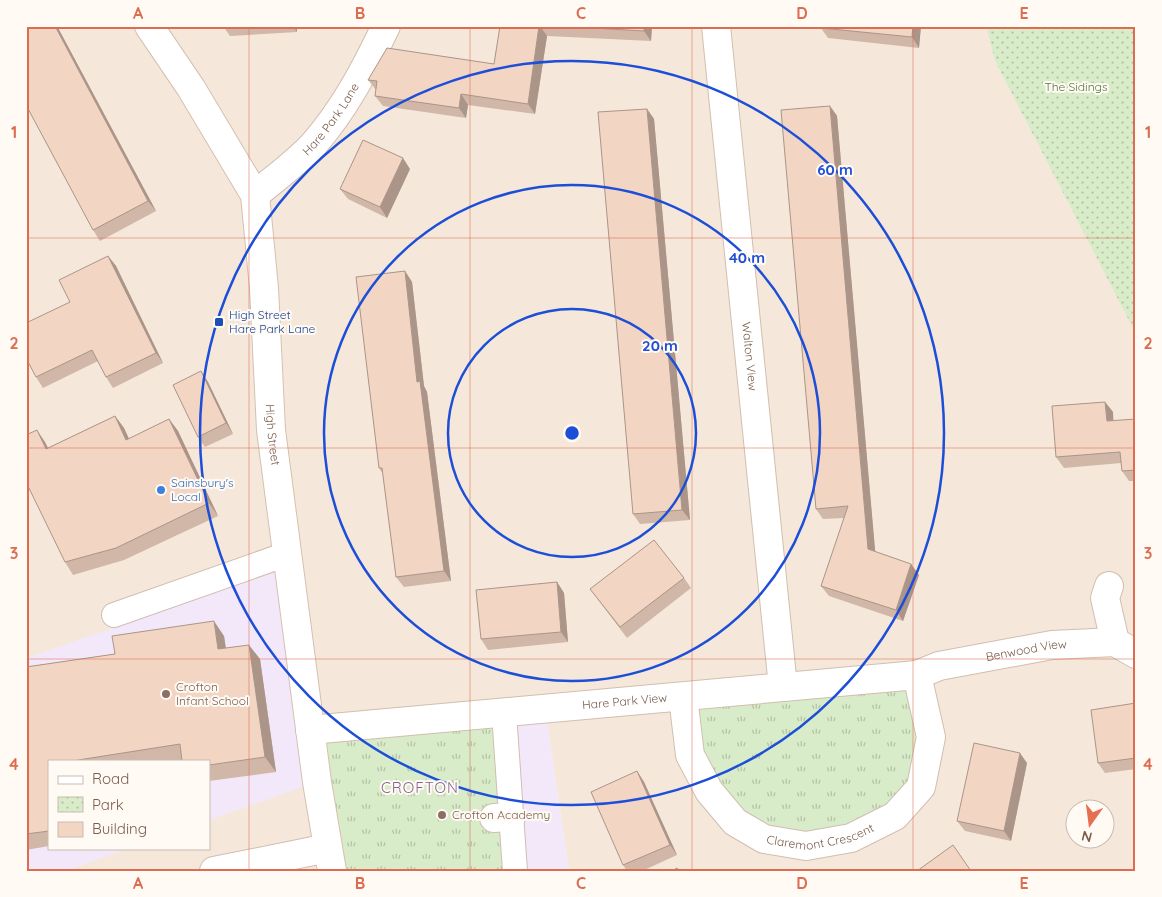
<svg xmlns="http://www.w3.org/2000/svg" width="1162" height="897" viewBox="0 0 1162 897" font-family="Quicksand,sans-serif">
	<style>
		.residential { fill: #f5e8da; fill-rule: evenodd }
		.education { fill: #f3e8fa }
		.grass { fill: url(#grass-tufts) }
		.park { fill: url(#park-dots) }
		.lines { fill: none; stroke-linecap: round; stroke-linejoin: round }
		.lane-casing { stroke: #d1beb0; stroke-width: 26 }
		.street-casing { stroke: #d1beb0; stroke-width: 30 }
		.secondary-casing { stroke: #d6c0b0; stroke-width: 30 }
		.lane { stroke: #fff; stroke-width: 24 }
		.street { stroke: #fff; stroke-width: 28 }
		.secondary { stroke: #fff; stroke-width: 28 }
		.wall { fill: #d1b7a8 }
		.shaded-wall { fill: #aa9588 }
		.building { fill: #f3d5c3; stroke: #aa9588 }
		.grid { fill: none; stroke: #dc6d51; stroke-width: 1; stroke-opacity: 0.55 }
		.ring { fill: none; stroke: #1d4ed8; stroke-width: 2.5 }
		.transit-dot { fill: #1a4fb4; stroke: #fffaf3; stroke-width: 2 }
		.shop-dot { fill: #3f7fe0; stroke: #fffaf3; stroke-width: 2 }
		.education-dot { fill: #8d6e63; stroke: #fffaf3; stroke-width: 2 }
		.labels { text-anchor: middle; stroke-width: 4; stroke-linejoin: round; paint-order: stroke }
		.park-label { font-size: 12px; fill: #537a41; stroke: #fffaf3 }
		.street-label { font-size: 12px; fill: #7a5c4d; stroke: #fffaf3 }
		.transit-label { font-size: 12px; fill: #164399; stroke: #fffaf3; text-anchor: start }
		.shop-label { font-size: 12px; fill: #366cbe; stroke: #fffaf3; text-anchor: start }
		.education-label { font-size: 12px; fill: #785e54; stroke: #fffaf3; text-anchor: start }
		.quarter-label { font-size: 15px; letter-spacing: 1px; fill: #846695; stroke: #fffaf3 }
		.centre { fill: #1d4ed8; stroke: #fffaf3; stroke-width: 2.5 }
		.ring-label { font-size: 15px; text-anchor: middle; font-weight: bold; fill: #1d4ed8; stroke: #fffaf3; stroke-width: 4; stroke-linejoin: round; paint-order: stroke }
		.neatline { fill: none; stroke: #dc6d51; stroke-width: 2 }
		.grid-label { font-size: 16px; text-anchor: middle; font-weight: bold; fill: #dc6d51 }
	</style>
	<defs>
		<pattern id="grass-tufts" width="24" height="20" patternUnits="userSpaceOnUse" patternTransform="scale(1.25)"><rect width="24" height="20" fill="#d8ecc9"/><path d="M3 7l-1-3M5 7V3M7 7l1-3M15 17l-1-3M17 17v-4M19 17l1-3" fill="none" stroke="#b4c2a5"/></pattern>
		<pattern id="park-dots" width="8" height="8" patternUnits="userSpaceOnUse" patternTransform="scale(1.25)"><rect width="8" height="8" fill="#d8ecc9"/><path d="M2 2h.1M6 6h.1" fill="none" stroke="#b4c2a5" stroke-width="1.8" stroke-linecap="round"/></pattern>
	</defs>
	<rect width="100%" height="100%" fill="#fdf6ec"/>
	<path class="residential" d="M26 26H986L995 61 1136 333V871H569L545 709 332 871H26ZM49 761H209V848H49ZM1074 810H1104V840H1074Z"/>
	<path class="education" d="M290 567 310 730 545 709 569 871H332L317 782 209 820V761H49V848H130L66 871H26V658Z"/>
	<g class="grass">
		<path d="M917 675 921 787 851 838 764 839 709 791 683 697Z"/>
		<path d="M504 713 515 871H332L310 730Z"/>
	</g>
	<path class="park" d="M986 26H1136V334L995 61Z"/>
	<g class="lines">
		<defs>
			<g id="lane">
				<path d="M114 615 287 554"/>
				<path d="M504 713 515 871"/>
			</g>
			<g id="street">
				<path id="s1" d="M716 26 783 687"/>
				<path id="s2" d="M255 195C274 179 296 163 313 145 344 110 366 68 386 26"/>
				<path d="M1109 586 1105 598 1115 642"/>
				<path id="s3" d="M683 697 690 755 709 791 735 822 764 839 806 846 851 838 895 816 921 787 931 737 917 675"/>
				<path id="s4" d="M310 730 917 675 939 666 1052 645 1115 642 1136 654"/>
				<path d="M494 818 511 817"/>
				<path d="M214 871 328 848"/>
			</g>
			<g id="secondary">
				<path id="s5" d="M149 26 191 88 255 195 264 288 271 430 317 782 332 871"/>
			</g>
		</defs>
		<use href="#lane" class="lane-casing"/>
		<use href="#street" class="street-casing"/>
		<use href="#secondary" class="secondary-casing"/>
		<use href="#lane" class="lane"/>
		<use href="#street" class="street"/>
		<use href="#secondary" class="secondary"/>
	</g>
	<g class="wall">
		<path d="M26 26H57L156 211 100 241 93 230Z"/>
		<path d="M223 26H297V32L230 36Z"/>
		<path d="M500 26H652L651 41 547 36 535 114 468 105 466 118 383 106 375 96 376 90 368 80 494 64Z"/>
		<path d="M821 26H921L919 48 828 38 821 28Z"/>
		<path d="M830 106 837 116 875 552 911 564 919 575 903 621 829 596 821 586 844 518 823 519 816 509Z"/>
		<path d="M647 109 654 119 690 520 640 524 633 514Z"/>
		<path d="M410 169 387 218 348 199 340 189Z"/>
		<path d="M108 256 116 266 163 363 113 388 106 377 98 361 43 388 36 377 70 302Z"/>
		<path d="M405 271 412 282 424 386 427 392 451 581 404 587 396 577 383 474 379 468Z"/>
		<path d="M201 371 208 382 233 434 205 447 198 437Z"/>
		<path d="M1105 402 1113 412V421L1136 419V481H1129L1122 471 1121 463 1064 468 1056 457Z"/>
		<path d="M115 416 124 428 129 439 169 419 178 431 218 516 124 560 73 575 65 562 45 442 48 448Z"/>
		<path d="M684 578 691 588 627 638 590 589Z"/>
		<path d="M557 582 564 593 568 642 488 650 481 639Z"/>
		<path d="M224 636 226 648 260 659 276 772 209 781V761L182 760 177 761H49V846L26 850V667L115 654Z"/>
		<path d="M1136 703V769L1105 773 1098 763Z"/>
		<path d="M1027 763 1011 841 965 831 957 821Z"/>
		<path d="M637 771 644 782 677 855 642 871H627L623 865Z"/>
	</g>
	<g class="shaded-wall">
		<path d="M55 26H57L156 211 148 201Z"/>
		<path d="M293 26H297V32Z"/>
		<path d="M539 26H540L547 36 535 114 528 104Z"/>
		<path d="M644 26H652L651 41 644 31Z"/>
		<path d="M913 26H921L919 48 912 37Z"/>
		<path d="M461 94 468 105 466 118 459 108Z"/>
		<path d="M830 106 837 116 876 560 868 549Z"/>
		<path d="M647 109 654 119 690 520 682 510Z"/>
		<path d="M403 158 410 169 387 218 380 207Z"/>
		<path d="M108 256 116 266 163 363 156 353Z"/>
		<path d="M405 271 412 282 424 386 427 392 451 581 444 571 417 382Z"/>
		<path d="M201 371 208 382 233 434 226 423Z"/>
		<path d="M1105 402 1113 412 1114 432 1107 421Z"/>
		<path d="M115 416 124 428 135 452 126 440Z"/>
		<path d="M169 419 178 431 218 516 209 503Z"/>
		<path d="M37 430 45 442 54 461 46 449Z"/>
		<path d="M911 564 919 575 903 621 896 610Z"/>
		<path d="M557 582 564 593 568 642 561 632Z"/>
		<path d="M214 621 224 636 228 664 218 649Z"/>
		<path d="M249 645 260 659 276 772 265 757Z"/>
		<path d="M1020 753 1027 763 1011 841 1004 831Z"/>
		<path d="M637 771 644 782 677 855 670 845Z"/>
	</g>
	<g class="building">
		<path d="M26 26H55L148 201 93 230 26 105Z"/>
		<path d="M500 26H539L528 104 461 94 459 108 375 96 377 81 368 80 387 48 494 64Z"/>
		<path d="M559 26H644V31Z"/>
		<path d="M821 26H913L912 37 821 28Z"/>
		<path d="M830 106 868 549 911 564 896 610 821 586 848 506 816 509 781 110Z"/>
		<path d="M647 109 682 510 633 514 598 112Z"/>
		<path d="M363 140 403 158 380 207 340 189Z"/>
		<path d="M108 256 156 353 106 377 92 350 36 377 26 358V323L70 302 59 280Z"/>
		<path d="M405 271 417 382 420 381 444 571 396 577 382 468H379L356 277Z"/>
		<path d="M201 371 226 423 198 437 173 385Z"/>
		<path d="M1105 402 1107 421 1136 419V470L1122 471 1120 452 1056 457 1052 406Z"/>
		<path d="M115 416 126 440 169 419 209 503 116 548 65 562 26 482V435L37 430 46 449Z"/>
		<path d="M654 540 684 578 620 627 590 589Z"/>
		<path d="M557 582 561 632 481 639 476 590Z"/>
		<path d="M214 621 218 649 249 645 265 757 209 765V761H182L180 744 72 761H49V831L26 834V667L115 654 112 636Z"/>
		<path d="M1136 703V758L1098 763 1091 710Z"/>
		<path d="M974 743 1020 753 1004 831 957 821Z"/>
		<path d="M637 771 670 845 623 865 591 792Z"/>
		<path d="M953 845 971 871H917Z"/>
		<path d="M676 868 682 871H675Z"/>
	</g>
	<path class="grid" d="M249 26V871M470 26V871M692 26V871M913 26V871M26 238H1136M26 448H1136M26 659H1136"/>
	<g class="ring">
		<circle cx="572" cy="433" r="124"/>
		<circle cx="572" cy="433" r="248"/>
		<circle cx="572" cy="433" r="372"/>
	</g>
	<rect class="transit-dot" x="214" y="317" width="10" height="10" rx="2.5"/>
	<circle class="shop-dot" cx="161" cy="490" r="5"/>
	<g class="education-dot">
		<circle cx="166" cy="694" r="5"/>
		<circle cx="442" cy="815" r="5"/>
	</g>
	<g class="labels">
		<g class="park-label">
			<text x="1076" y="91">The Sidings</text>
		</g>
		<g class="street-label">
			<text dy="4" stroke="none"><textPath href="#s2" startOffset="108">Hare Park Lane</textPath></text>
			<text dy="4" stroke="none"><textPath href="#s1" startOffset="332">Walton View</textPath></text>
			<text dy="4" stroke="none"><textPath href="#s5" startOffset="440">High Street</textPath></text>
			<text dy="4" stroke="none"><textPath href="#s4" startOffset="722">Benwood View</textPath></text>
			<text dy="4" stroke="none"><textPath href="#s4" startOffset="316">Hare Park View</textPath></text>
			<text dy="4" stroke="none"><textPath href="#s3" startOffset="231">Claremont Crescent</textPath></text>
		</g>
		<g class="transit-label">
			<text x="229" y="319">High Street<tspan x="229" dy="14">Hare Park Lane</tspan></text>
		</g>
		<g class="shop-label">
			<text x="171" y="487">Sainsbury's<tspan x="171" dy="14">Local</tspan></text>
		</g>
		<g class="education-label">
			<text x="176" y="691">Crofton<tspan x="176" dy="14">Infant School</tspan></text>
			<text x="452" y="819">Crofton Academy</text>
		</g>
		<g class="quarter-label">
			<text x="420" y="793">CROFTON</text>
		</g>
	</g>
	<circle cx="572" cy="433" r="8" class="centre"/>
	<g class="ring-label">
		<text x="835" y="175">60 m</text>
		<text x="747" y="263">40 m</text>
		<text x="660" y="351">20 m</text>
	</g>
	<rect width="1162" height="897" fill="none" stroke="#fffaf3" stroke-width="55"/>
	<rect x="48" y="760" width="162" height="90" fill="#fffaf3" stroke="#cabbb1"/>
	<rect x="58" y="776" width="25" height="8" fill="#ffffff" stroke="#cabbb1"/>
	<text x="92" y="784" font-size="15" fill="#7a5c4d">Road</text>
	<rect x="58" y="797" width="25" height="15" fill="url(#park-dots)" stroke="#cabbb1"/>
	<text x="92" y="810" font-size="15" fill="#7a5c4d">Park</text>
	<rect x="58" y="822" width="25" height="15" fill="#f3d5c3" stroke="#cabbb1"/>
	<text x="92" y="834" font-size="15" fill="#7a5c4d">Building</text>
	<g transform="translate(1090 824) rotate(194)"><circle r="24" fill="#fffaf3" stroke="#cabbb1"/>
	<path d="M0-4L9 19L0 12L-9 19Z" fill="#e76f51"/>
	<text y="-8" font-size="14" font-weight="bold" text-anchor="middle" fill="#7a5c4d">N</text>
	</g>
	<rect x="28" y="28" width="1106" height="842" class="neatline"/>
	<g class="grid-label">
		<text x="138" y="19">A</text>
		<text x="360" y="19">B</text>
		<text x="581" y="19">C</text>
		<text x="802" y="19">D</text>
		<text x="1024" y="19">E</text>
		<text x="14" y="138">1</text>
		<text x="1148" y="138">1</text>
		<text x="14" y="349">2</text>
		<text x="1148" y="349">2</text>
		<text x="14" y="559">3</text>
		<text x="1148" y="559">3</text>
		<text x="14" y="770">4</text>
		<text x="1148" y="770">4</text>
		<text x="138" y="889">A</text>
		<text x="360" y="889">B</text>
		<text x="581" y="889">C</text>
		<text x="802" y="889">D</text>
		<text x="1024" y="889">E</text>
	</g>
</svg>
